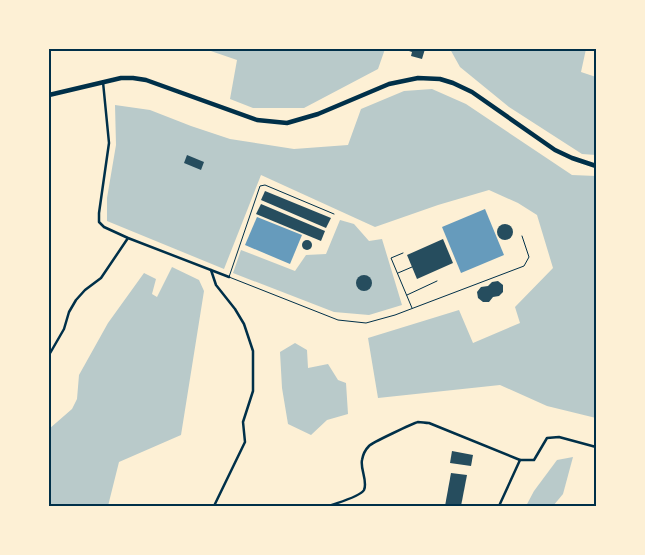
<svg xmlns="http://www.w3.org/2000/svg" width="645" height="555" viewBox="0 0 645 555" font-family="Jost,sans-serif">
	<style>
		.green { fill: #b9caca }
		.water { fill: #669bbc }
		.building { fill: #264d5e }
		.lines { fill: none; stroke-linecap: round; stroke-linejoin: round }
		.service { stroke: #003049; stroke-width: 1 }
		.minor { stroke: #003049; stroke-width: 2.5 }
		.primary { stroke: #003049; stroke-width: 4.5 }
		.neatline { fill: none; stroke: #003049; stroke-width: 2 }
	</style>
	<rect width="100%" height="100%" fill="#fdf0d5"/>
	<g class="green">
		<path d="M205 49H385L378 69 304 108H253L230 99 237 60Z"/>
		<path d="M450 49H586L581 72 596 77V155L582 154 509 107 460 67Z"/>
		<path d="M432 89 466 104 572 175 596 176V418L547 406 500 385 378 398 368 338 459 310 473 343 520 323 515 307 553 268 537 215 518 203 489 190 438 205 375 227 261 175 224 269 107 221V198L116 145 115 105 150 110 191 126 230 139 294 149 348 145 361 109 404 91Z"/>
		<path d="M340 220 354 224 369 241 382 239 402 305 369 315 334 312 233 273 241 250 295 271 306 255 326 254Z"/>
		<path d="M172 267 199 280 204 291 181 435 119 462 108 506H49V429L72 409 77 399 79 375 108 323 144 273 156 279 152 294 157 297Z"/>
		<path d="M295 343 307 350 308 368 328 364 338 380 346 383 348 414 327 420 311 435 288 424 282 388 280 352Z"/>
		<path d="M573 457 563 494 553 506H526L534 491 557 460Z"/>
	</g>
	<g class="water">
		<path d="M485 209 504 255 461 273 442 227Z"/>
		<path d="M257 217 302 235 290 264 245 245Z"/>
	</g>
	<g class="building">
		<path d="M410 49H425L422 59 411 56 412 52 409 51Z"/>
		<path d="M187 155 204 162 201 170 184 163Z"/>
		<path d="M265 191 331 218 326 228 261 200Z"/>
		<path d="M261 204 325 231 321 241 256 214Z"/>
		<circle cx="505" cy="232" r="8"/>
		<path d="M443 239 453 263 417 279 407 255Z"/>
		<circle cx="307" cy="245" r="5"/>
		<circle cx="364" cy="283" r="8"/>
		<path d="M498 281 503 285V292L499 296 493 297 489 302H483L478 298 477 292 481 287 488 286 492 282Z"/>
		<path d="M452 451 473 455 471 466 450 463Z"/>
		<path d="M451 473 467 475 461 506H445Z"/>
	</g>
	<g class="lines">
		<g class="service">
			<path d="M334 214 265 185 260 186 229 277 338 320 366 323 395 315 524 266 529 257 522 236"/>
			<path d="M403 253 391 258 412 308"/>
			<path d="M398 273 412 267"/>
			<path d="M407 295 437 281"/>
		</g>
		<g class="minor">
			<path d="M103 82 109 143 99 213V222L104 227 128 238 229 277"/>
			<path d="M211 270 216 285 235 309 244 324 253 351V391L243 422 245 442 214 506"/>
			<path d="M49 355 64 329 69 312 76 300 85 290 101 278 128 238"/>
			<path d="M329 506C336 503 360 497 364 490 368 481 360 469 362 460 363 454 365 450 369 446 371 443 414 423 418 422 422 422 425 423 429 423L520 460H534L547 438 559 437 596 447"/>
			<path d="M499 506 520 460"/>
		</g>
		<path class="primary" d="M49 95 121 78H133L146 80 257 120 287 123 318 114 389 84 418 78 440 79 453 83 472 92 555 150 572 158 596 166"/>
	</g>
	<rect width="645" height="555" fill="none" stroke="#fdf0d5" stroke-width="100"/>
	<rect x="50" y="50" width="545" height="455" class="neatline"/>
</svg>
